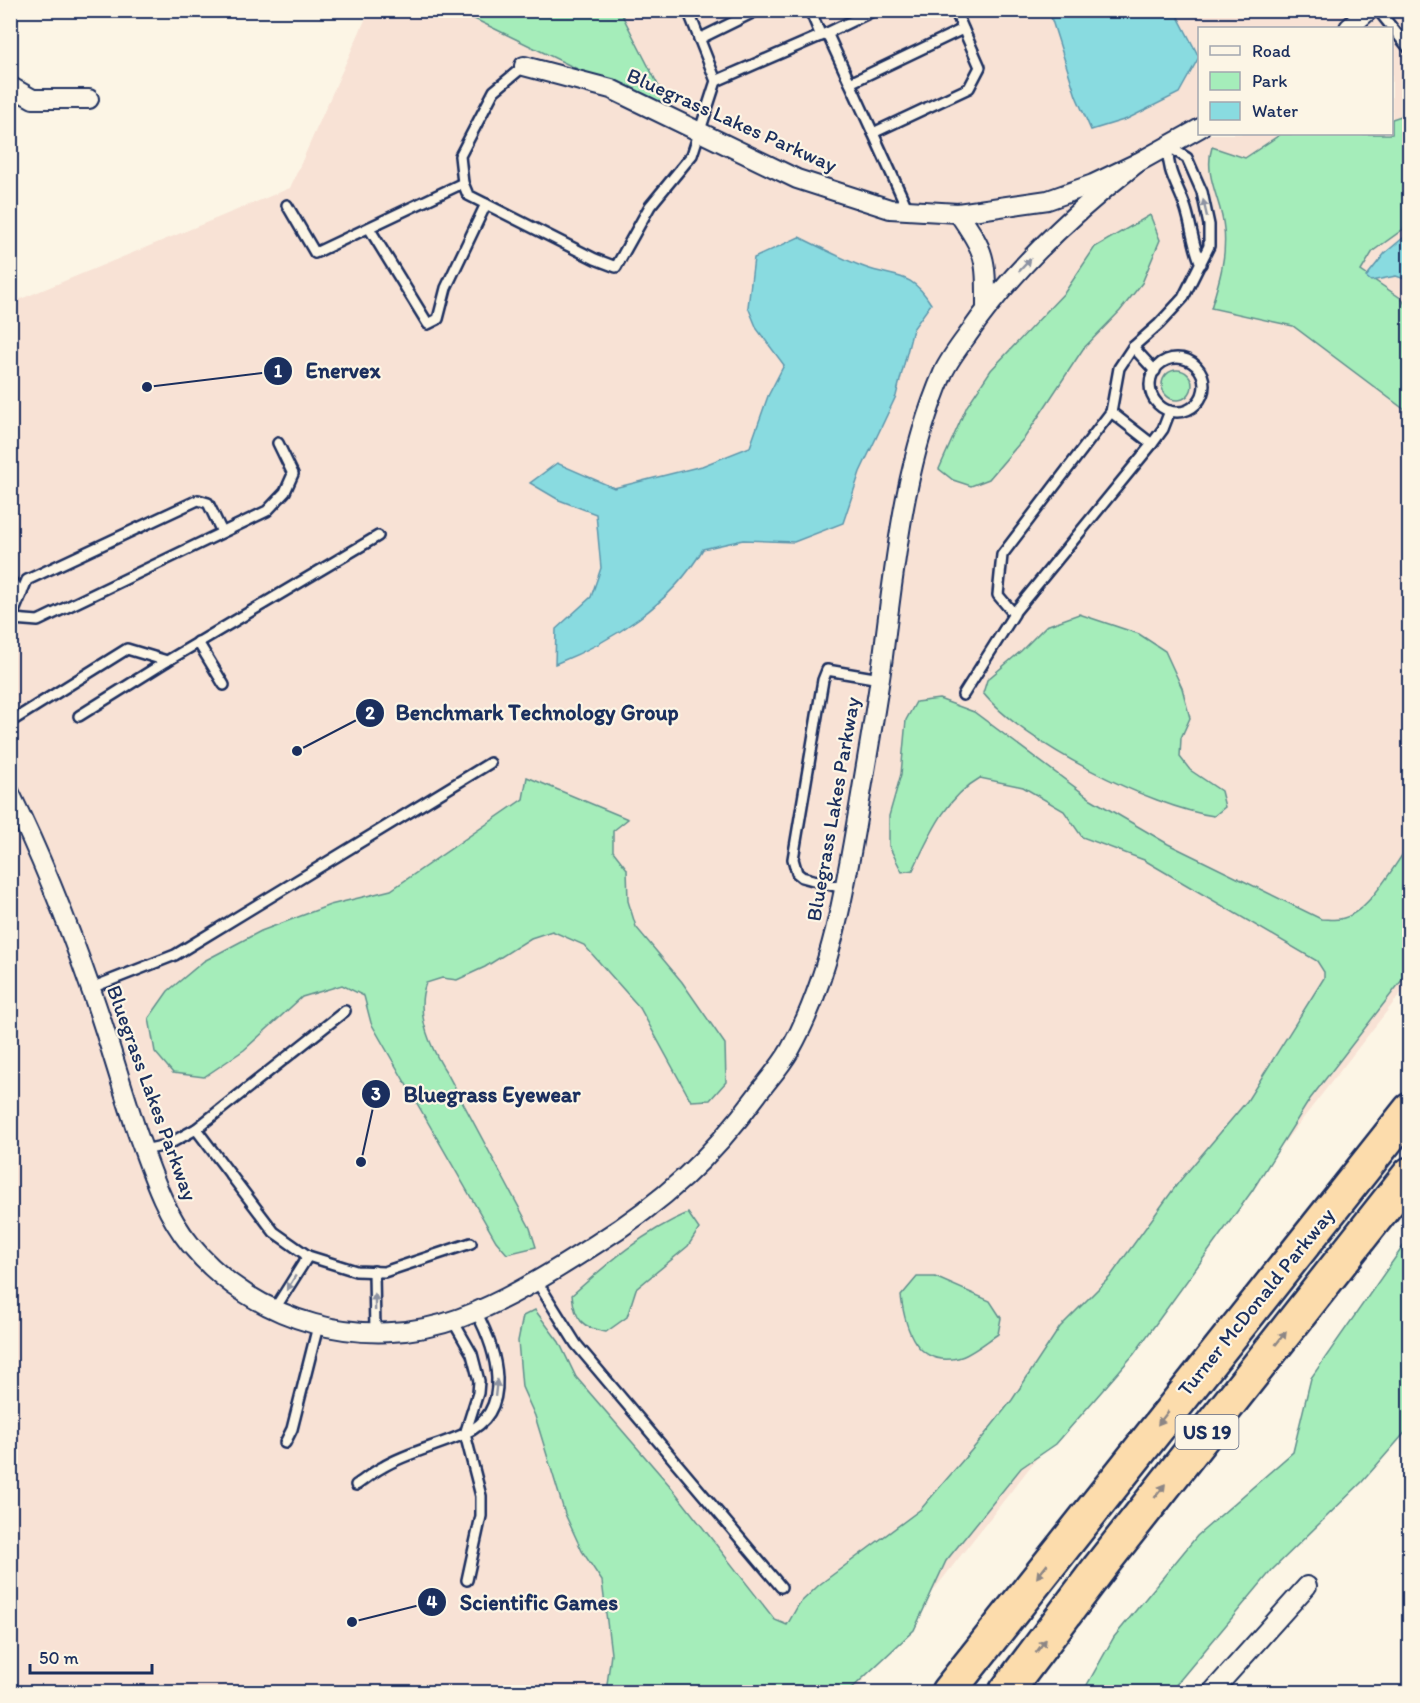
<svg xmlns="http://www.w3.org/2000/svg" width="1420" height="1703" viewBox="0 0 1420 1703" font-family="Itim,sans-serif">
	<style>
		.built { fill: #f8e2d5; fill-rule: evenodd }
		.green { fill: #a5edba; stroke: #608e8c; stroke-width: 1.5 }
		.water { fill: #89dbe0; stroke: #5d96ac; stroke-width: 1.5 }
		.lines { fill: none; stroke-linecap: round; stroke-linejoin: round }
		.lane-casing { stroke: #1b2f5e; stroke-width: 14 }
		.street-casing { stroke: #1b2f5e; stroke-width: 22 }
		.highway-casing { stroke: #1b2f5e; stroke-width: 38 }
		.lane { stroke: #fcf5e5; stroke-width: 9 }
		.street { stroke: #fcf5e5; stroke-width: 18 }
		.highway { stroke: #fcdcac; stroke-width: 33 }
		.oneway { fill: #8c92a2 }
		.oneway2 { fill: #8c8685 }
		.labels { text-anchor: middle; stroke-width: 4.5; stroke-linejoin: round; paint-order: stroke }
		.shield { fill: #fcf5e5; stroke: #5e6a86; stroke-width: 1.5 }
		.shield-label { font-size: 20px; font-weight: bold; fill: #1b2f5e }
		.street-label { font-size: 21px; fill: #1b2f5e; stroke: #fcf5e5 }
		.leader { fill: none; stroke: #1b2f5e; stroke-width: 2 }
		.callout-dot { fill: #1b2f5e; stroke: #fcf5e5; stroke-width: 2 }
		.mark-label { font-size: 18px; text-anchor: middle; font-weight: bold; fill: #fff }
		.callout-label { font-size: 22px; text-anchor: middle; font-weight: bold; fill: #1b2f5e; stroke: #fcf5e5; stroke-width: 4.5; stroke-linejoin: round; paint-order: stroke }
	</style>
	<rect width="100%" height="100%" fill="#fcf5e5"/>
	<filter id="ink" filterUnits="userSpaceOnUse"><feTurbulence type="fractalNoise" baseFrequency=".0167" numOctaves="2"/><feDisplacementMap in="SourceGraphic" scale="12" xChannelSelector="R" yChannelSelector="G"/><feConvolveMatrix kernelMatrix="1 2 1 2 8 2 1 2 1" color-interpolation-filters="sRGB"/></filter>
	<g filter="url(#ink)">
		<path class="built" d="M369 11H458L673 116 620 11H1409V983L854 1692H11V303L290 188ZM1200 28H1392V134H1200Z"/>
		<g class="green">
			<path d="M458 11H620L674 116Z"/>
			<path d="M1401 116 1409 119V227L1405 228 1373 251 1361 271 1402 299 1409 312V413L1293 326 1211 308C1219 282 1227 257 1224 229 1222 201 1203 176 1212 147L1245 158 1281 134H1392V119Z"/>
			<path d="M1150 215 1160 240 1142 283 1120 311 1083 349 1025 437 989 479 971 486 953 480 939 469 967 406 991 370 1065 292 1095 247Z"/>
			<circle cx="1177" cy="385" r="15"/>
			<path d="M1079 614 1139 634 1165 651 1182 688 1190 718 1181 738 1180 757 1190 770 1221 791 1225 807 1214 816C1151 807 1023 743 983 693L987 680 1021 651 1046 626Z"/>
			<path d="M939 699 974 712 1091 799 1168 844 1321 919C1327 919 1334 920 1340 919 1368 914 1393 867 1409 845V971L1310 1099 1252 1191 1134 1354 1056 1444 1021 1468 946 1561 914 1630 848 1692H606L611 1654 602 1581 582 1551 565 1514 535 1416 522 1387 518 1341 523 1316 535 1310 559 1342 576 1377 671 1487 775 1620 787 1625 799 1604 819 1585 921 1509 982 1438 1012 1400 1060 1327 1110 1277 1178 1183 1247 1101 1324 978V972L1317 961 1144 860 1082 837 1064 811 1023 787 980 778C945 798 930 835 913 870L902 872 889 846V816L901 774 906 720 916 702Z"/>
			<path d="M527 777 628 819 613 831V851L627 869 628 901 636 927 682 982 725 1044 726 1082 710 1100 691 1101 640 1008 584 945 552 931 531 938 485 967 457 980 442 978 426 983C414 1014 431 1049 448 1075L530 1228 536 1247 507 1254 496 1241 371 1023 364 996 342 985 302 997 244 1050 204 1077 173 1073 155 1052 149 1018 168 991 204 961 261 931 330 905 391 890 523 799Z"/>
			<path d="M688 1213 699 1229 688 1246 636 1289 627 1317 606 1332C582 1328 575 1320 572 1295 608 1263 643 1232 688 1213Z"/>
			<path d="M1409 1238V1428L1362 1482 1272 1570 1170 1692H1083L1114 1637 1197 1536 1293 1452 1311 1378Z"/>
			<path d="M917 1277H935L990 1301 1001 1318 998 1334C987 1341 971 1355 958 1358 916 1367 905 1328 901 1296Z"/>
		</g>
		<g class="water">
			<path d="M1049 11H1175L1199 57 1179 93 1127 119 1091 130 1076 96Z"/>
			<path d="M1409 233V284L1408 280 1396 276 1371 281 1366 277 1385 253Z"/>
			<path d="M799 237C820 247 842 259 864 267 896 279 910 270 931 304L913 329 896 396 860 472 843 523 794 542 743 540 703 549C671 604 613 641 555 664L556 629 591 597 601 568 596 514 559 500 530 483 557 463 614 488 702 466 750 447 768 396 784 365 757 329 748 307 754 258Z"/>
		</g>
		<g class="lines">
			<defs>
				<g id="lane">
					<path d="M810 10 821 36"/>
					<path d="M1378 10 1410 50"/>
					<path d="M827 33 875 10"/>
					<path d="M699 39 758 10"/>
					<path d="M524 66 494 91 460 156 463 183 468 195 595 259 616 267 650 206 692 155 716 81 688 10"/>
					<path d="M716 81 827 33 873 133"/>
					<path d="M850 83 963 29"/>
					<path d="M287 205 315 253 463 183"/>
					<path d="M908 210 873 133 969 88 980 67 955 10"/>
					<path d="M369 228 428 324 438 319 446 288 486 204"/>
					<path d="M1133 347 1155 371"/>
					<circle cx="1177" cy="385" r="27"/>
					<path d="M1152 444 1163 429 1170 411"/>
					<path d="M10 580 22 593"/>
					<path d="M1013 614 1152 444 1111 412"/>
					<path d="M13 619 38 621 267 511 285 492 293 474 278 443"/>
					<path d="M10 621 27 580 198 500 208 503 222 532"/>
					<path d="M198 642 224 685"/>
					<path d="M963 695 1014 614 998 595 1002 555 1111 412 1119 368 1133 347 1159 324 1183 298 1209 246V225L1202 192 1187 158 1168 146C1167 175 1178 184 1186 209 1192 228 1193 246 1201 264"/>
					<path d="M79 716 167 661"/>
					<path d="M10 722 127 649 167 661 378 536"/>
					<path d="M846 889 802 877 797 873 793 859 823 680 827 670 880 679"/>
					<path d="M91 988 175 955 490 763"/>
					<path d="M196 1129 274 1232 308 1256 356 1271 384 1272 471 1243"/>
					<path d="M144 1150 167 1145 196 1129 345 1011"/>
					<path d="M374 1271 375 1332"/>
					<path d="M536 1280 576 1344 781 1587"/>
					<path d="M274 1310 308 1256"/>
					<path d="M453 1321 472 1354 479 1381 478 1393 465 1434 481 1496V1516L467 1580"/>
					<path d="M285 1443 292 1429 318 1326"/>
					<path d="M356 1485C365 1479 373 1472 383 1467 408 1452 438 1446 464 1434 516 1411 496 1349 476 1312"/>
				</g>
				<g id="street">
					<path d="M1349 28 1369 10"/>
					<path d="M524 66 611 89 797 179 890 209 958 213 1048 200 1093 184 1137 163 1200 128"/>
					<path d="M10 86 33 99H89"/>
					<path d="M958 213C987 254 986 259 986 308"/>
					<path d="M10 793C41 856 67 921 90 987 108 1036 121 1086 138 1135 152 1173 164 1212 190 1244 254 1323 366 1353 460 1318 508 1300 554 1271 596 1244 663 1202 711 1158 757 1095 768 1080 781 1066 790 1050 832 976 847 879 861 795 868 752 876 708 882 664 895 565 903 466 943 373 949 360 958 348 967 336 1013 269 1073 213 1137 163"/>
					<path d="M1212 1692 1307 1586"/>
				</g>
				<g id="highway">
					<path d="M948 1692 1410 1110"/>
					<path d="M1006 1692 1100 1567 1410 1174"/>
				</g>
			</defs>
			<use href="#lane" class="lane-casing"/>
			<use href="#street" class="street-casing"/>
			<use href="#highway" class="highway-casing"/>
			<use href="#lane" class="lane"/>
			<use href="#street" class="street"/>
			<use href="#highway" class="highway"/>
		</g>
		<defs><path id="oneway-solid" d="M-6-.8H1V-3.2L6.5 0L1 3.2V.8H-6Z" transform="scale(1.5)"/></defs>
		<g class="oneway">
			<use href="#oneway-solid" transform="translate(1205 208) rotate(-103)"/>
			<use href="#oneway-solid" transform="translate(1025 265) rotate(-47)"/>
			<use href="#oneway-solid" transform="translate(291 1283) rotate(122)"/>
			<use href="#oneway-solid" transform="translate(375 1302) rotate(-91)"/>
			<use href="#oneway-solid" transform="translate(496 1388) rotate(-84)"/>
		</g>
		<g class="oneway2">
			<use href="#oneway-solid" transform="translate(1281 1338) rotate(-52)"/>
			<use href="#oneway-solid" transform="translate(1163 1418) rotate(128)"/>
			<use href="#oneway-solid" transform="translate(1160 1491) rotate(-52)"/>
			<use href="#oneway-solid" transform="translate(1042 1571) rotate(128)"/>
			<use href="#oneway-solid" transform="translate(1041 1646) rotate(-53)"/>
		</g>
	</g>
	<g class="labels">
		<rect class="shield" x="1175.5" y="1415" width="63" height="34" rx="4.5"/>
		<g class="shield-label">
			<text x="1207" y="1439">US 19</text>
		</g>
		<g class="street-label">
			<text transform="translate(732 120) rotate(24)" y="7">Bluegrass Lakes Parkway</text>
			<text transform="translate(833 809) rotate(-80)" y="7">Bluegrass Lakes Parkway</text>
			<text transform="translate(152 1093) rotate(70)" y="7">Bluegrass Lakes Parkway</text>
			<text transform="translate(1256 1302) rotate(-51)" y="7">Turner McDonald Parkway</text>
		</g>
	</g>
	<path class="leader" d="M147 387L278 371M297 751L370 713M361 1162L376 1094M352 1622L432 1602"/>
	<g class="callout-dot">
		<circle cx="147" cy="387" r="6"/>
		<circle cx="297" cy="751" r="6"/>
		<circle cx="361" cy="1162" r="6"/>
		<circle cx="352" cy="1622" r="6"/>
		<circle cx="278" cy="371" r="15"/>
		<circle cx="370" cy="713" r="15"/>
		<circle cx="376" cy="1094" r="15"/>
		<circle cx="432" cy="1602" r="15"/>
	</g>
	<g class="mark-label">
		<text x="278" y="377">1</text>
		<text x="370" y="719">2</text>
		<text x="376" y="1100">3</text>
		<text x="432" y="1608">4</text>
	</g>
	<g class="callout-label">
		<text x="343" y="378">Enervex</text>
		<text x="537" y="720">Benchmark Technology Group</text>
		<text x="492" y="1102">Bluegrass Eyewear</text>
		<text x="539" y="1610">Scientific Games</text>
	</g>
	<rect width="1420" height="1703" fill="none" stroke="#fcf5e5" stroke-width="36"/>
	<rect x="18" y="18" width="1384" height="1667" fill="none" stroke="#1b2f5e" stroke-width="2" filter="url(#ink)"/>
	<rect x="1198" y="27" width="195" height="108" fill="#fcf5e5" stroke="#a2a6af" stroke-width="1.5"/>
	<rect x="1210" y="46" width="30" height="9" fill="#fcf5e5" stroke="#a2a6af" stroke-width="1.5"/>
	<text x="1252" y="57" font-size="18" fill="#1b2f5e">Road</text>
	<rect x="1210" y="72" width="30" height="18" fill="#a5edba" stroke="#a2a6af" stroke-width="1.5"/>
	<text x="1252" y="87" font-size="18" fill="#1b2f5e">Park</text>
	<rect x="1210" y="102" width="30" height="18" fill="#89dbe0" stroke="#a2a6af" stroke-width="1.5"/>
	<text x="1252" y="117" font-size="18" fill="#1b2f5e">Water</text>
	<path d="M30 1664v9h122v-9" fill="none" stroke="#1b2f5e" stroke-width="3"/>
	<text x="39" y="1664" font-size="18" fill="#1b2f5e" stroke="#fcf5e5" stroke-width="4.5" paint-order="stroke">50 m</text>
</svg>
